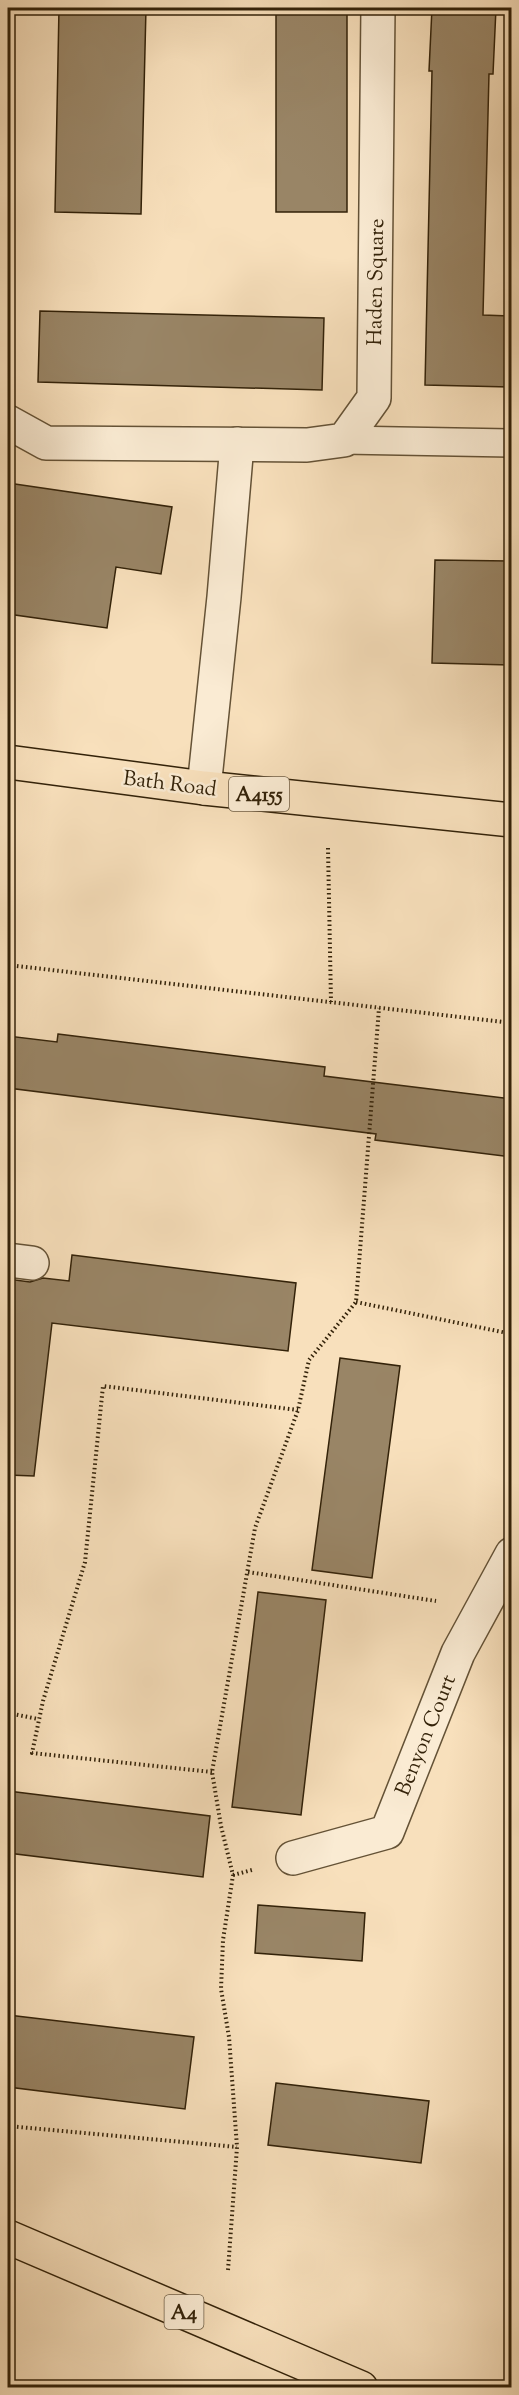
<svg xmlns="http://www.w3.org/2000/svg" width="519" height="2395" viewBox="0 0 519 2395" font-family="'Sorts Mill Goudy',serif">
	<style>
		.building { fill: #998566; stroke: #332209; stroke-width: 1.5 }
		.lines { fill: none; stroke-linecap: round; stroke-linejoin: round }
		.service-casing { stroke: #645236; stroke-width: 30 }
		.minor-casing { stroke: #645236; stroke-width: 36 }
		.primary-casing { stroke: #332209; stroke-width: 36 }
		.path { stroke: #332209; stroke-width: 4; stroke-dasharray: 1.5 3; stroke-linecap: butt }
		.service { stroke: #faebd3; stroke-width: 27 }
		.minor { stroke: #faebd3; stroke-width: 33 }
		.primary { stroke: #f8e0bc; stroke-width: 33 }
		.labels { text-anchor: middle; stroke-width: 5; stroke-linejoin: round; paint-order: stroke }
		.shield { fill: #faebd3; stroke: #6f5e46; stroke-width: 1.5 }
		.shield-label { font-size: 20px; font-weight: bold; fill: #332209 }
		.street-label { font-size: 21px; fill: #332209; stroke: #faebd3 }
	</style>
	<rect width="100%" height="100%" fill="#f8e0bc"/>
	<filter id="stains"><feTurbulence type="fractalNoise" baseFrequency=".00333" numOctaves="4"/><feColorMatrix values="0 0 0 0 .2 0 0 0 0 .09 0 0 0 0 .02 0 0 0 .5 -.17"/></filter>
	<radialGradient id="worn" r=".72"><stop offset=".6" stop-color="#630" stop-opacity="0"/><stop offset="1" stop-color="#630" stop-opacity=".3"/></radialGradient>
	<g class="building">
		<path d="M59 8H146L141 214 55 212Z"/>
		<rect x="276" y="8" width="71" height="204"/>
		<path d="M432 8H496L493 74H489L483 315 512 316V387L425 385 432 71H429Z"/>
		<path d="M40 311 324 318 322 390 38 382Z"/>
		<path d="M8 483 172 507 161 574 116 567 107 628 8 614Z"/>
		<path d="M435 560 512 561V665L432 663Z"/>
		<path d="M58 1034 325 1067 324 1076 512 1099V1157L375 1140 376 1134 8 1088V1036L57 1042Z"/>
		<path d="M72 1255 296 1283 288 1351 52 1323 34 1476 8 1475V1279L30 1282 43 1278 69 1281Z"/>
		<path d="M340 1358 400 1366 372 1578 312 1570Z"/>
		<path d="M258 1592 326 1600 301 1815 232 1807Z"/>
		<path d="M8 1791 210 1816 203 1877 8 1853Z"/>
		<path d="M258 1905 365 1913 362 1961 255 1953Z"/>
		<path d="M8 2015 194 2037 185 2109 8 2087Z"/>
		<path d="M276 2083 429 2101 421 2163 268 2145Z"/>
	</g>
	<g class="lines">
		<defs>
			<path id="service" d="M344 440 512 443"/>
			<g id="minor">
				<path d="M8 422 46 443 307 445 344 440 374 398 378 8"/>
				<path d="M204 788 224 597 237 444"/>
				<path d="M8 1260 32 1263"/>
				<path d="M293 1858 387 1832 458 1653 512 1554"/>
			</g>
			<g id="primary">
				<path d="M8 762 204 788 512 820"/>
				<path d="M8 2237 361 2388"/>
			</g>
		</defs>
		<use href="#service" class="service-casing"/>
		<use href="#minor" class="minor-casing"/>
		<use href="#primary" class="primary-casing"/>
		<g class="path">
			<path d="M328 848 331 1002"/>
			<path d="M8 965 512 1023"/>
			<path d="M356 1302 512 1334"/>
			<path d="M248 1572 436 1601"/>
			<path d="M8 1713 38 1719"/>
			<path d="M212 1772 32 1753 43 1701 85 1562 103 1386 298 1410"/>
			<path d="M233 1875 252 1870"/>
			<path d="M8 2126 237 2147"/>
			<path d="M228 2270 237 2147 229 2037 221 1989 223 1940 233 1875 221 1826 212 1772 255 1528 298 1410 309 1360 356 1302 379 1008"/>
		</g>
		<use href="#service" class="service"/>
		<use href="#minor" class="minor"/>
		<use href="#primary" class="primary"/>
	</g>
	<g class="labels">
		<g class="shield">
			<rect x="229" y="777" width="60" height="34" rx="4.5"/>
			<rect x="164.5" y="2295" width="39" height="34" rx="4.5"/>
		</g>
		<g class="shield-label">
			<text x="259" y="801">A4155</text>
			<text x="184" y="2319">A4</text>
		</g>
		<g class="street-label">
			<text transform="translate(375 282) rotate(-89)" y="7">Haden Square</text>
			<text transform="translate(170 783) rotate(7)" y="7">Bath Road</text>
			<text transform="translate(425 1735) rotate(-68)" y="7">Benyon Court</text>
		</g>
	</g>
	<rect width="519" height="2395" fill="none" stroke="#f8e0bc" stroke-width="30"/>
	<rect x="9" y="9" width="501" height="2377" fill="none" stroke="#332209" stroke-width="3"/>
	<rect x="15" y="15" width="489" height="2365" fill="none" stroke="#332209" stroke-width="1.5"/>
	<rect width="100%" height="100%" filter="url(#stains)"/>
	<rect width="100%" height="100%" fill="url(#worn)"/>
</svg>
